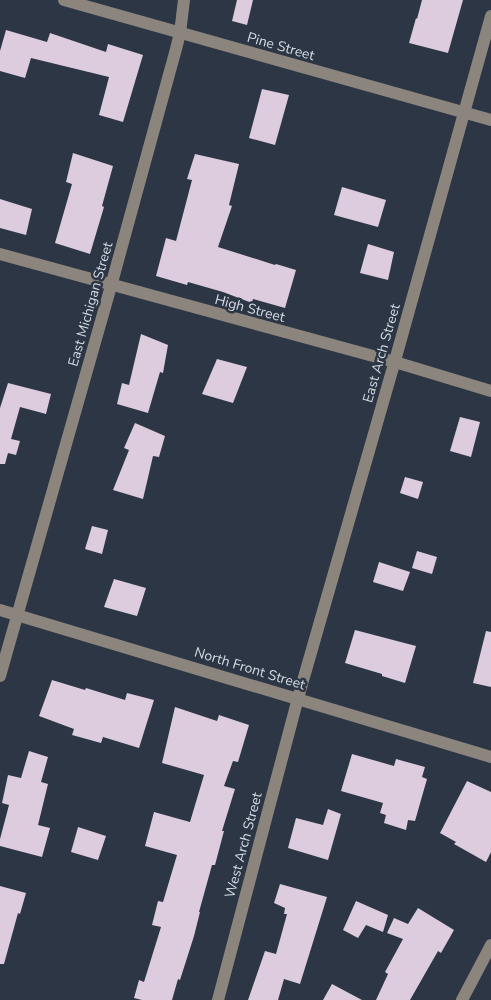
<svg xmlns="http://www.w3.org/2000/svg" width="491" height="1000" viewBox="0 0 491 1000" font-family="'Nunito Sans',sans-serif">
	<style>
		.building { fill: #dcd }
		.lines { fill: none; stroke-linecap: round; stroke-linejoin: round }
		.minor { stroke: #8b857d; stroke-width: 12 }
		.labels { text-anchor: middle; stroke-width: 5; stroke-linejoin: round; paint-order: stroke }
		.street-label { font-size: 14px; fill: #d5dce5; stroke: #2c3645 }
	</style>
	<rect width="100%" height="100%" fill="#2c3645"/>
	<g class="building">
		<path d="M237 0H253L247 25 232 21Z"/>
		<path d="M422 0H463L448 53 409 43 416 18 417 19Z"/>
		<path d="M6 30 47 42 50 33 106 52 108 44 143 55 123 122 99 115 109 77 31 58 25 78 0 71V51Z"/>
		<path d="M262 89 289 95 275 145 249 138Z"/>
		<path d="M73 153 113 166 102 206 104 207 90 254 55 243 72 184 66 182Z"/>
		<path d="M195 154 239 164 229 205 232 206 218 247 275 265 276 264 296 270 285 308 253 299 252 303 223 292 188 282 187 285 156 276 166 238 176 241 192 180 187 179Z"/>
		<path d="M342 187 386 200 378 227 334 215Z"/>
		<path d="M0 199 32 209 26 235 0 228Z"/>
		<path d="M368 244 394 252 388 280 360 273Z"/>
		<path d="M141 334 168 345 163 373 160 372 148 413 117 404 122 383 129 385Z"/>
		<path d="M217 359 247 367 233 403 202 394Z"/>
		<path d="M8 383 51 394 46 414 20 407 11 439 20 441 16 455 8 453 5 464H0V408Z"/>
		<path d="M460 417 480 422 471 457 450 451Z"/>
		<path d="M135 423 165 436 159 457 153 456 143 499 113 490 129 450 124 448Z"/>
		<path d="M405 477 423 482 418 499 400 493Z"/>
		<path d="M92 526 108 530 102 554 85 549Z"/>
		<path d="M417 551 437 557 432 574 412 568Z"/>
		<path d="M379 562 410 572 403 591 373 582Z"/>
		<path d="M114 579 146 588 137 616 104 607Z"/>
		<path d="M355 630 416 646 405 683 382 676V674L345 663Z"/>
		<path d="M486 631 491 632V687L473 683Z"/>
		<path d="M52 680 85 690 86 688 125 700 127 693 154 700 139 748 103 737 101 743 72 735 74 729 39 716Z"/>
		<path d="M175 707 217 721 219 715 249 725 238 762 233 761 224 786 235 789 222 831H224L215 865H212L199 912H200L194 936 180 980 178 979 172 1000H142L134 998 139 980 144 982 161 927 152 925 158 901 163 902 177 855 145 846 154 812 190 822 204 775 162 763Z"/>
		<path d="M29 751 48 757 41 782 48 784 38 825 50 828 42 857 0 846V839L9 805 2 803 8 775 21 778Z"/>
		<path d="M352 754 394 766 396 759 425 767 422 777 427 779 415 821 408 820 406 830 384 823 386 815 380 813 383 803 341 791Z"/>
		<path d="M467 781 491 792V852L486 862 454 844 456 842 440 833Z"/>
		<path d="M328 809 341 814 328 860 288 848 296 818 323 825Z"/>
		<path d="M78 827 106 836 98 860 71 852Z"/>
		<path d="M280 884 327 897 300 984 284 979 278 1000H248L265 951 276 954 287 914H284L285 908 274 903Z"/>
		<path d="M0 886 26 893 20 914 18 913 4 964H0Z"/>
		<path d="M356 901 388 915 383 932 366 925 358 938 343 930Z"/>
		<path d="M418 908 454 930 441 953 438 951 410 1000H376L388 974 385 972 403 939 387 933 394 918 408 924Z"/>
		<path d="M332 984 362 1000H323Z"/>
	</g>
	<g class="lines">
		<g class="minor">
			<path d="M64 0 491 120"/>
			<path d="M0 254 395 362 491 391"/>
			<path d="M0 610 491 757"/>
			<path d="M0 676 111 286 176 49 180 33 184 0"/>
			<path d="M218 1000 298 698 398 350 491 16"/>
			<path d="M462 1000 491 945"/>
		</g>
	</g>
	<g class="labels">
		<g class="street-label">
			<text transform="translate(281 46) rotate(16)" y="5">Pine Street</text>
			<text transform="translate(90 304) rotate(-74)" y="5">East Michigan Street</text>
			<text transform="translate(250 308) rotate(15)" y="5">High Street</text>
			<text transform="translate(381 353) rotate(-74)" y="5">East Arch Street</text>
			<text transform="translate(250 668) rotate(17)" y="5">North Front Street</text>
			<text transform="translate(243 845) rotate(-75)" y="5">West Arch Street</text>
		</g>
	</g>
</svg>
